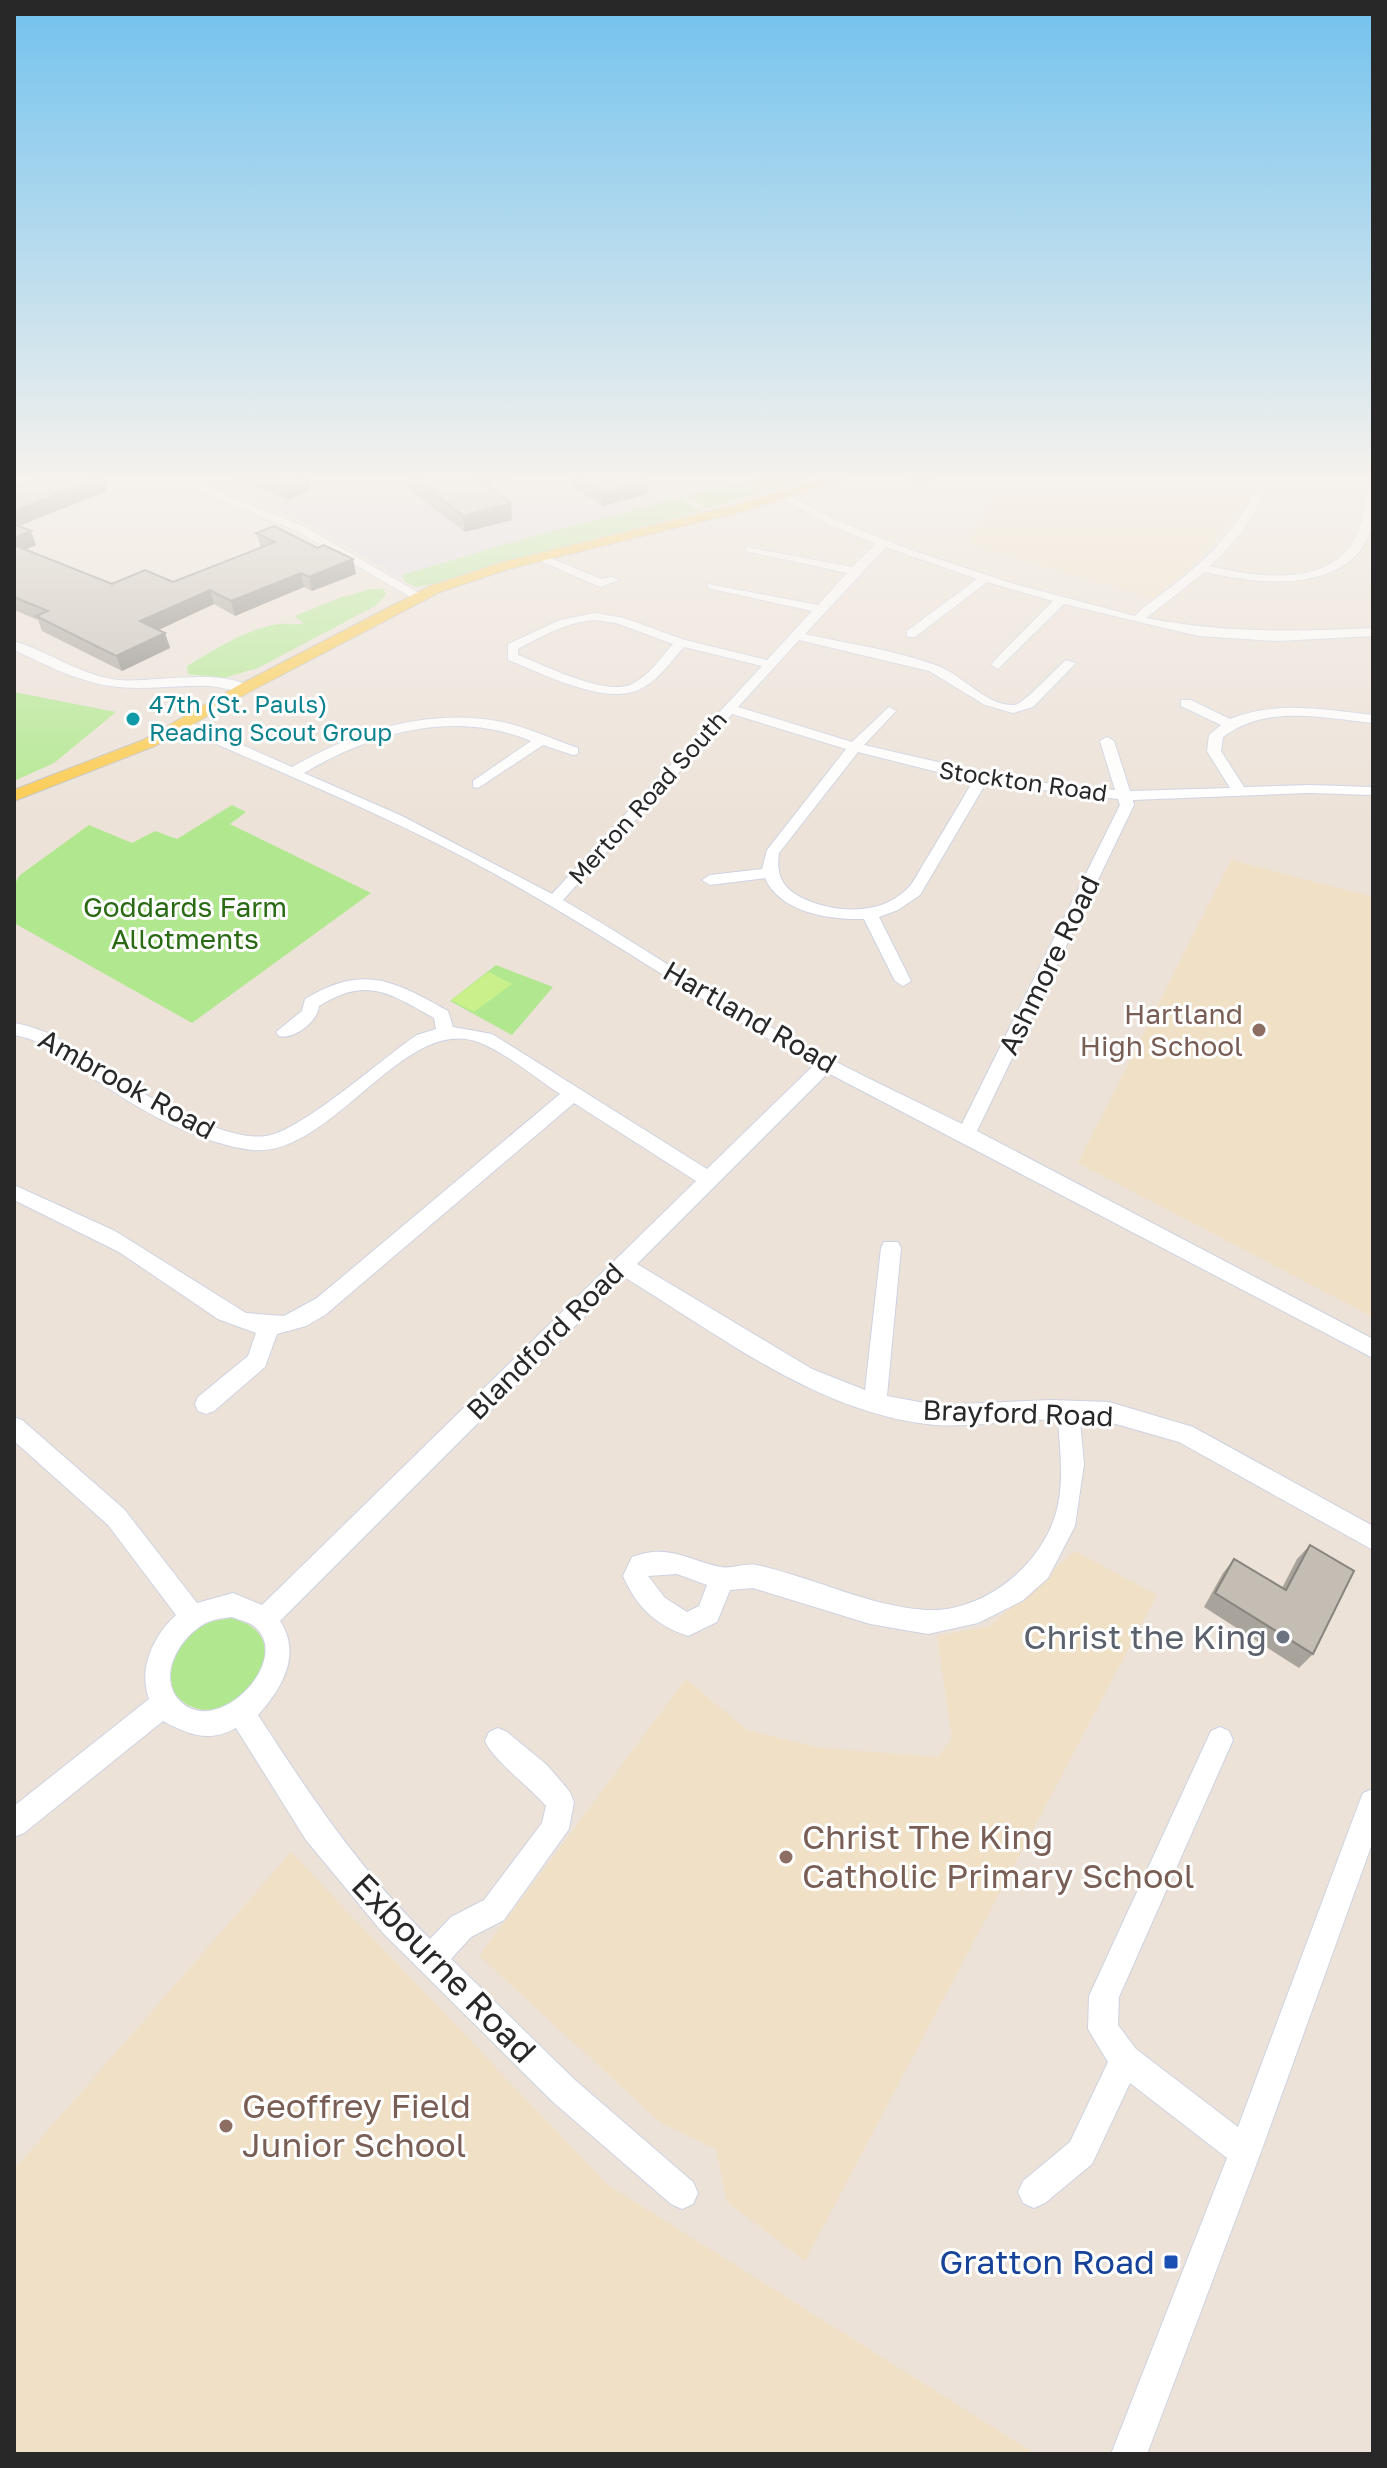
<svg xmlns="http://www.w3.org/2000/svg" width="1387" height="2468" viewBox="0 0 1387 2468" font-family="'Golos Text',sans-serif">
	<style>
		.industrial { fill: #dcdae3 }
		.education { fill: #f0e0c5 }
		.green { fill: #b1e88f }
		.pitch { fill: #c9f08a }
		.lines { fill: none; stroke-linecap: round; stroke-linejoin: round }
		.minor-casing { stroke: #cdd2e3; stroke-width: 2 }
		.major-casing { stroke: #c3c3c3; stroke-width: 2 }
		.minor { fill: #fff; fill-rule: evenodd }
		.major { fill: #fccb4d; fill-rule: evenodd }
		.wall { fill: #a8a39b }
		.shaded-wall { fill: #88847e }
		.building { fill: #c3bdb4; stroke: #88847e; stroke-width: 2 }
		.culture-dot { fill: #0f9aa8; stroke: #fff; stroke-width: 3 }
		.education-dot { fill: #8d6e63; stroke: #fff; stroke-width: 3 }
		.worship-dot { fill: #6b7280; stroke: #fff; stroke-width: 3 }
		.transit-dot { fill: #1a4fb4; stroke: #fff; stroke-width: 3 }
		.labels { text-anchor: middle; stroke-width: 6; stroke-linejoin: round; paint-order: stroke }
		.far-culture-label { font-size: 24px; fill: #0d838f; stroke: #fff; text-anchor: start }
		.far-street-label { font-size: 24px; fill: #282828; stroke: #fff }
		.park-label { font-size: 28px; fill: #296a13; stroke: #fff }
		.street-label { font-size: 28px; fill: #282828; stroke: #fff }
		.education-label { font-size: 28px; fill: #785e54; stroke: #fff; text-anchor: end }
		.near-worship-label { font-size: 34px; fill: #5b616d; stroke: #fff; text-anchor: end }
		.near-education-label { font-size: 34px; fill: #785e54; stroke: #fff; text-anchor: start }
		.near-street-label { font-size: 34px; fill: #282828; stroke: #fff }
		.near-transit-label { font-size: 34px; fill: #164399; stroke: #fff; text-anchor: end }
	</style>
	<rect width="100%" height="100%" fill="#ece2d8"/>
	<path class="industrial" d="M219 476H764L466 555 401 578 298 518 201 483Z"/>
	<g class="education">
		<path d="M1003 476H1188L1255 491 1202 555 1155 599 969 545Z"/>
		<path d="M1231 860 1373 897V1317L1078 1163Z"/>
		<path d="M1075 1551 1157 1595 805 2261 727 2202 716 2149 661 2123 479 1956 686 1679 747 1730 821 1748 938 1757 952 1738 937 1636 990 1626Z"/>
		<path d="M291 1852 608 2185 1036 2454H14V2169Z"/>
	</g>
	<g class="green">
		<path d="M769 476H821L708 508 688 496Z"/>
		<path d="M680 498 701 511 492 565 433 584 416 587 405 582 402 575 537 535Z"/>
		<path d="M372 589H383L386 595 375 606 258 668 224 678 188 674 187 666C214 650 248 628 279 624 288 623 294 626 303 623L295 616 342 597Z"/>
		<path d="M14 692 116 712 54 763 14 781Z"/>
		<path d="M232 805 246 812 230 824 371 893 192 1023 14 923V885L20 875 89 825 132 843 155 831 177 839Z"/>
		<path d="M496 965 553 987 512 1035 450 1001Z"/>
		<path d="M231 1618C306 1635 241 1730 190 1706 154 1689 175 1641 201 1626 211 1621 220 1620 231 1618Z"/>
	</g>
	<path class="pitch" d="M489 972 512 984 474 1012 451 1000Z"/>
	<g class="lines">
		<defs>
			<g id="minor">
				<path d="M163 476H178L305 527 424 596 414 599 297 531Z"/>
				<path d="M1261 476H1271C1258 512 1238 540 1210 566 1255 577 1327 588 1354 540 1363 524 1365 504 1368 486L1373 483C1373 495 1375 508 1373 520 1359 596 1259 585 1205 572L1146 618C1223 633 1295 632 1373 628V636L1278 641 1198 636 1064 604 998 669 992 665 993 662 1053 601 987 582 915 637H907V631L977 579 886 547 805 634C848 644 896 650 938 666 963 675 987 707 1015 705 1023 704 1057 668 1066 660L1076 663 1033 707 1013 713 985 705 929 671 799 640 738 707 852 742 889 707 896 711 864 745 1016 780 1115 790 1100 741 1107 737 1114 741 1130 791 1230 788 1207 751 1209 735 1221 725 1181 706V700H1191L1230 719C1277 700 1325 710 1373 715V723C1322 718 1267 704 1223 737L1221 751 1244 787 1309 785 1373 787V795L1309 793 1133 800 1134 805 977 1131 1373 1339V1358L828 1073 637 1264 812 1369 865 1390 881 1248 884 1242H898L901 1248 887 1396 936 1405 1051 1400 1109 1402 1193 1427 1373 1526V1550L1179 1442 1109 1422 1080 1421 1084 1464 1075 1526 1048 1578 1022 1601 978 1623 928 1634 870 1624 753 1588 730 1590 717 1622 688 1636C655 1625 637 1607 623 1576L632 1557C668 1543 688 1560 720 1567 732 1569 744 1563 756 1565 813 1577 867 1606 926 1610 981 1613 1039 1568 1055 1516 1065 1486 1060 1450 1058 1420 1017 1418 976 1428 936 1425 820 1415 720 1335 624 1277L280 1621C302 1654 282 1689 258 1715 311 1797 360 1870 430 1939L451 1917 484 1900 542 1823 546 1806C530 1787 493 1760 485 1741L489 1732 498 1728 507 1732 547 1765 570 1792 574 1802 569 1829 504 1920 471 1937 451 1959 575 2080 693 2182 698 2193 693 2204 682 2209 671 2204 553 2102 383 1933 306 1840 236 1728C209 1743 189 1735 163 1721L24 1833 14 1837V1806L149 1699C138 1669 153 1636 176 1615L108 1525 14 1441V1417L22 1420 124 1509 197 1603 233 1593 262 1605 696 1181 574 1103 325 1315 306 1326 277 1334 265 1367 214 1411 206 1414 198 1411 195 1404 198 1397 248 1356 256 1333 218 1319 119 1252 14 1200V1185L115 1231 246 1313 284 1316 317 1298 560 1094C536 1078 505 1052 478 1042 404 1014 331 1158 252 1150 203 1144 148 1115 108 1088 77 1069 51 1041 14 1035V1023C57 1030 85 1057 120 1079 152 1100 228 1142 266 1136 302 1131 382 1058 417 1035L436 1029 434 1018C389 993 367 976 319 1006 318 1021 294 1040 279 1036L276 1032 302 1011 305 999C363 964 393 980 448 1011L453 1027 492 1034 707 1169 814 1065C706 1005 604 934 495 874 394 818 286 775 180 728V722H190L292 767C357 730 432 706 507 723 531 729 555 740 578 748V754L573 755 543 745 478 788 473 787V781L531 741C454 709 373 732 304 773L402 816 552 894 762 666 684 647C671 661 660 678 644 687 609 709 542 673 508 660V644L560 620 595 613 624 618 685 640 767 660 812 611 708 588V584L818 605 847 573 746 551V547L852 567 876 544 828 524 779 497 778 495 783 492 836 520 911 550 1014 584 1135 616C1147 603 1162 595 1175 584 1213 554 1243 522 1261 476ZM595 620 616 623 673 644C661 657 649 676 632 684 605 697 545 665 518 655V649C542 636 567 622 595 620ZM732 714 846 749 767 850 762 869 710 875 702 880 710 885 765 878C780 913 831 920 864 919L895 981 903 986 911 981 879 917 898 910 920 895 986 783 1118 799 1120 805 962 1124C887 1087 811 1052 740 1009 680 973 623 935 563 900ZM858 752 973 781C958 807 942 833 926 860 920 869 914 883 906 890 879 916 834 913 802 898 782 888 776 875 779 853ZM677 1574 707 1585 699 1606 687 1612 665 1598 648 1576ZM232 1617C239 1620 250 1622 255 1627 294 1660 215 1742 178 1699 157 1673 182 1634 208 1622 216 1619 224 1618 232 1617Z"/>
				<path d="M538 556H546L601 579 613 577 619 580 600 587 538 560Z"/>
				<path d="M14 641C50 652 79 675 118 680 153 683 223 667 252 688 242 695 223 687 210 686 180 685 149 690 118 687 80 683 48 666 14 650Z"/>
				<path d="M1220 1727 1229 1731 1233 1740 1119 1997 1118 2025 1136 2049 1238 2127 1359 1803 1363 1793 1373 1789V1841L1261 2152 1147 2454H1111L1227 2158 1130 2083 1092 2164 1045 2203 1034 2208 1023 2203 1018 2192 1023 2181 1070 2142 1108 2062 1088 2029 1089 1996 1211 1731Z"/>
			</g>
			<path id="major" d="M833 476H853L744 511 509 569 440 592 251 691 155 746 14 801V790L143 740 239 685 430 586 499 563 735 505Z"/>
		</defs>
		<use href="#minor" class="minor-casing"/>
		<use href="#major" class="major-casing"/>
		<use href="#minor" class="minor"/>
		<use href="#major" class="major"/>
	</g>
	<g class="wall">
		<path d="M225 476H307L310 490 288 500Z"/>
		<path d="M407 476H521L486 485 512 520 465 532 409 489Z"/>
		<path d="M572 476H638L647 482 648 494 602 506 573 487Z"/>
		<path d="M903 476H937V478L917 484Z"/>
		<path d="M103 477 107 491 19 526 36 545 25 550 112 584 173 582 261 548 256 533 317 548 353 559 356 574 312 591 304 587 235 616 214 604 159 630 165 633 170 648 122 671 42 631 38 620 14 610V488Z"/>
		<path d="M1310 1545 1313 1654 1299 1668 1204 1607 1223 1573 1234 1559 1282 1588 1297 1559Z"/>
	</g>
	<g class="shaded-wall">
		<path d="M307 476 310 490 288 500 285 485Z"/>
		<path d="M469 476H521L471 489Z"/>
		<path d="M918 476H937V478L917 484Z"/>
		<path d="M103 477 107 491 14 528V511Z"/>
		<path d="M647 482 648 494 602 506V494Z"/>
		<path d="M511 503 512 520 465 532 463 516Z"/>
		<path d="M31 531 36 545 14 554V538Z"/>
		<path d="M353 559 356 574 312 591 309 577Z"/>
		<path d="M301 573 304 587 235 616 231 601Z"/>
		<path d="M210 590 214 604 145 636 140 621Z"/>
		<path d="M165 633 170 648 122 671 116 656Z"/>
	</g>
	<g class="building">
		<path d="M43 476H100L103 477 14 511V488Z"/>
		<path d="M260 476H306L285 485Z"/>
		<path d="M412 476H474L511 503 463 516Z"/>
		<path d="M574 476H638L647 482 602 494Z"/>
		<path d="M14 524 31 531 14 538Z"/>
		<path d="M274 526 317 548 324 545 353 559 309 577 301 573 231 601 210 590 140 621 165 633 116 656 36 616 48 611 14 597V545L112 584 145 570 173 582 275 542 256 533Z"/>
		<path d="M1310 1545 1354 1571 1313 1654 1215 1593 1234 1559 1286 1590Z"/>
	</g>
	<linearGradient id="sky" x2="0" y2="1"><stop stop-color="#72c2ee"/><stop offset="0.58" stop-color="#f6f2ed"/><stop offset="1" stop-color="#f6f2ed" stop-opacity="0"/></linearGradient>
	<rect width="1387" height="822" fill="url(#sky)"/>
	<circle class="culture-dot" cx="133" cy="719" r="8"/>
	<g class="education-dot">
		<circle cx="1259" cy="1030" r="8"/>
		<circle cx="786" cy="1857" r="8"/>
		<circle cx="226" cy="2126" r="8"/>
	</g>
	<circle class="worship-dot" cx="1283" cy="1637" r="8"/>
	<rect class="transit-dot" x="1163" y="2254" width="16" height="16" rx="4"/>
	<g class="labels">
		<g class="far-culture-label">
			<text x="149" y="713">47th (St. Pauls)<tspan x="149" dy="28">Reading Scout Group</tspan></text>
		</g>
		<g class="far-street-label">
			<text transform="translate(1023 782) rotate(8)" y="8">Stockton Road</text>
			<text transform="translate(648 798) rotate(-48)" y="8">Merton Road South</text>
		</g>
		<g class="park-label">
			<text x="185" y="917">Goddards Farm<tspan x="185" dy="32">Allotments</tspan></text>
		</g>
		<g class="street-label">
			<text transform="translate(1049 965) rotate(-64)" y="10">Ashmore Road</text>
			<text transform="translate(750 1017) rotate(30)" y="10">Hartland Road</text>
			<text transform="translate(127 1084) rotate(29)" y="10">Ambrook Road</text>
			<text transform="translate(545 1341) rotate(-45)" y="10">Blandford Road</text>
			<text transform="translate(1018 1413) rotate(2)" y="10">Brayford Road</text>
		</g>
		<g class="education-label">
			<text x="1243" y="1024">Hartland<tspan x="1243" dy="32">High School</tspan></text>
		</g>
		<g class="near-worship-label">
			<text x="1267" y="1649">Christ the King</text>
		</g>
		<g class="near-education-label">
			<text x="802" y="1849">Christ The King<tspan x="802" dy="39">Catholic Primary School</tspan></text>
			<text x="242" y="2118">Geoffrey Field<tspan x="242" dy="39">Junior School</tspan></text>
		</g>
		<g class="near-street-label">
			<text transform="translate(444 1968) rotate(46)" y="12">Exbourne Road</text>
		</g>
		<g class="near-transit-label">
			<text x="1155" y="2274">Gratton Road</text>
		</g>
	</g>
	<rect width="1387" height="2468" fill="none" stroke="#282828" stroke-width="32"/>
</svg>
